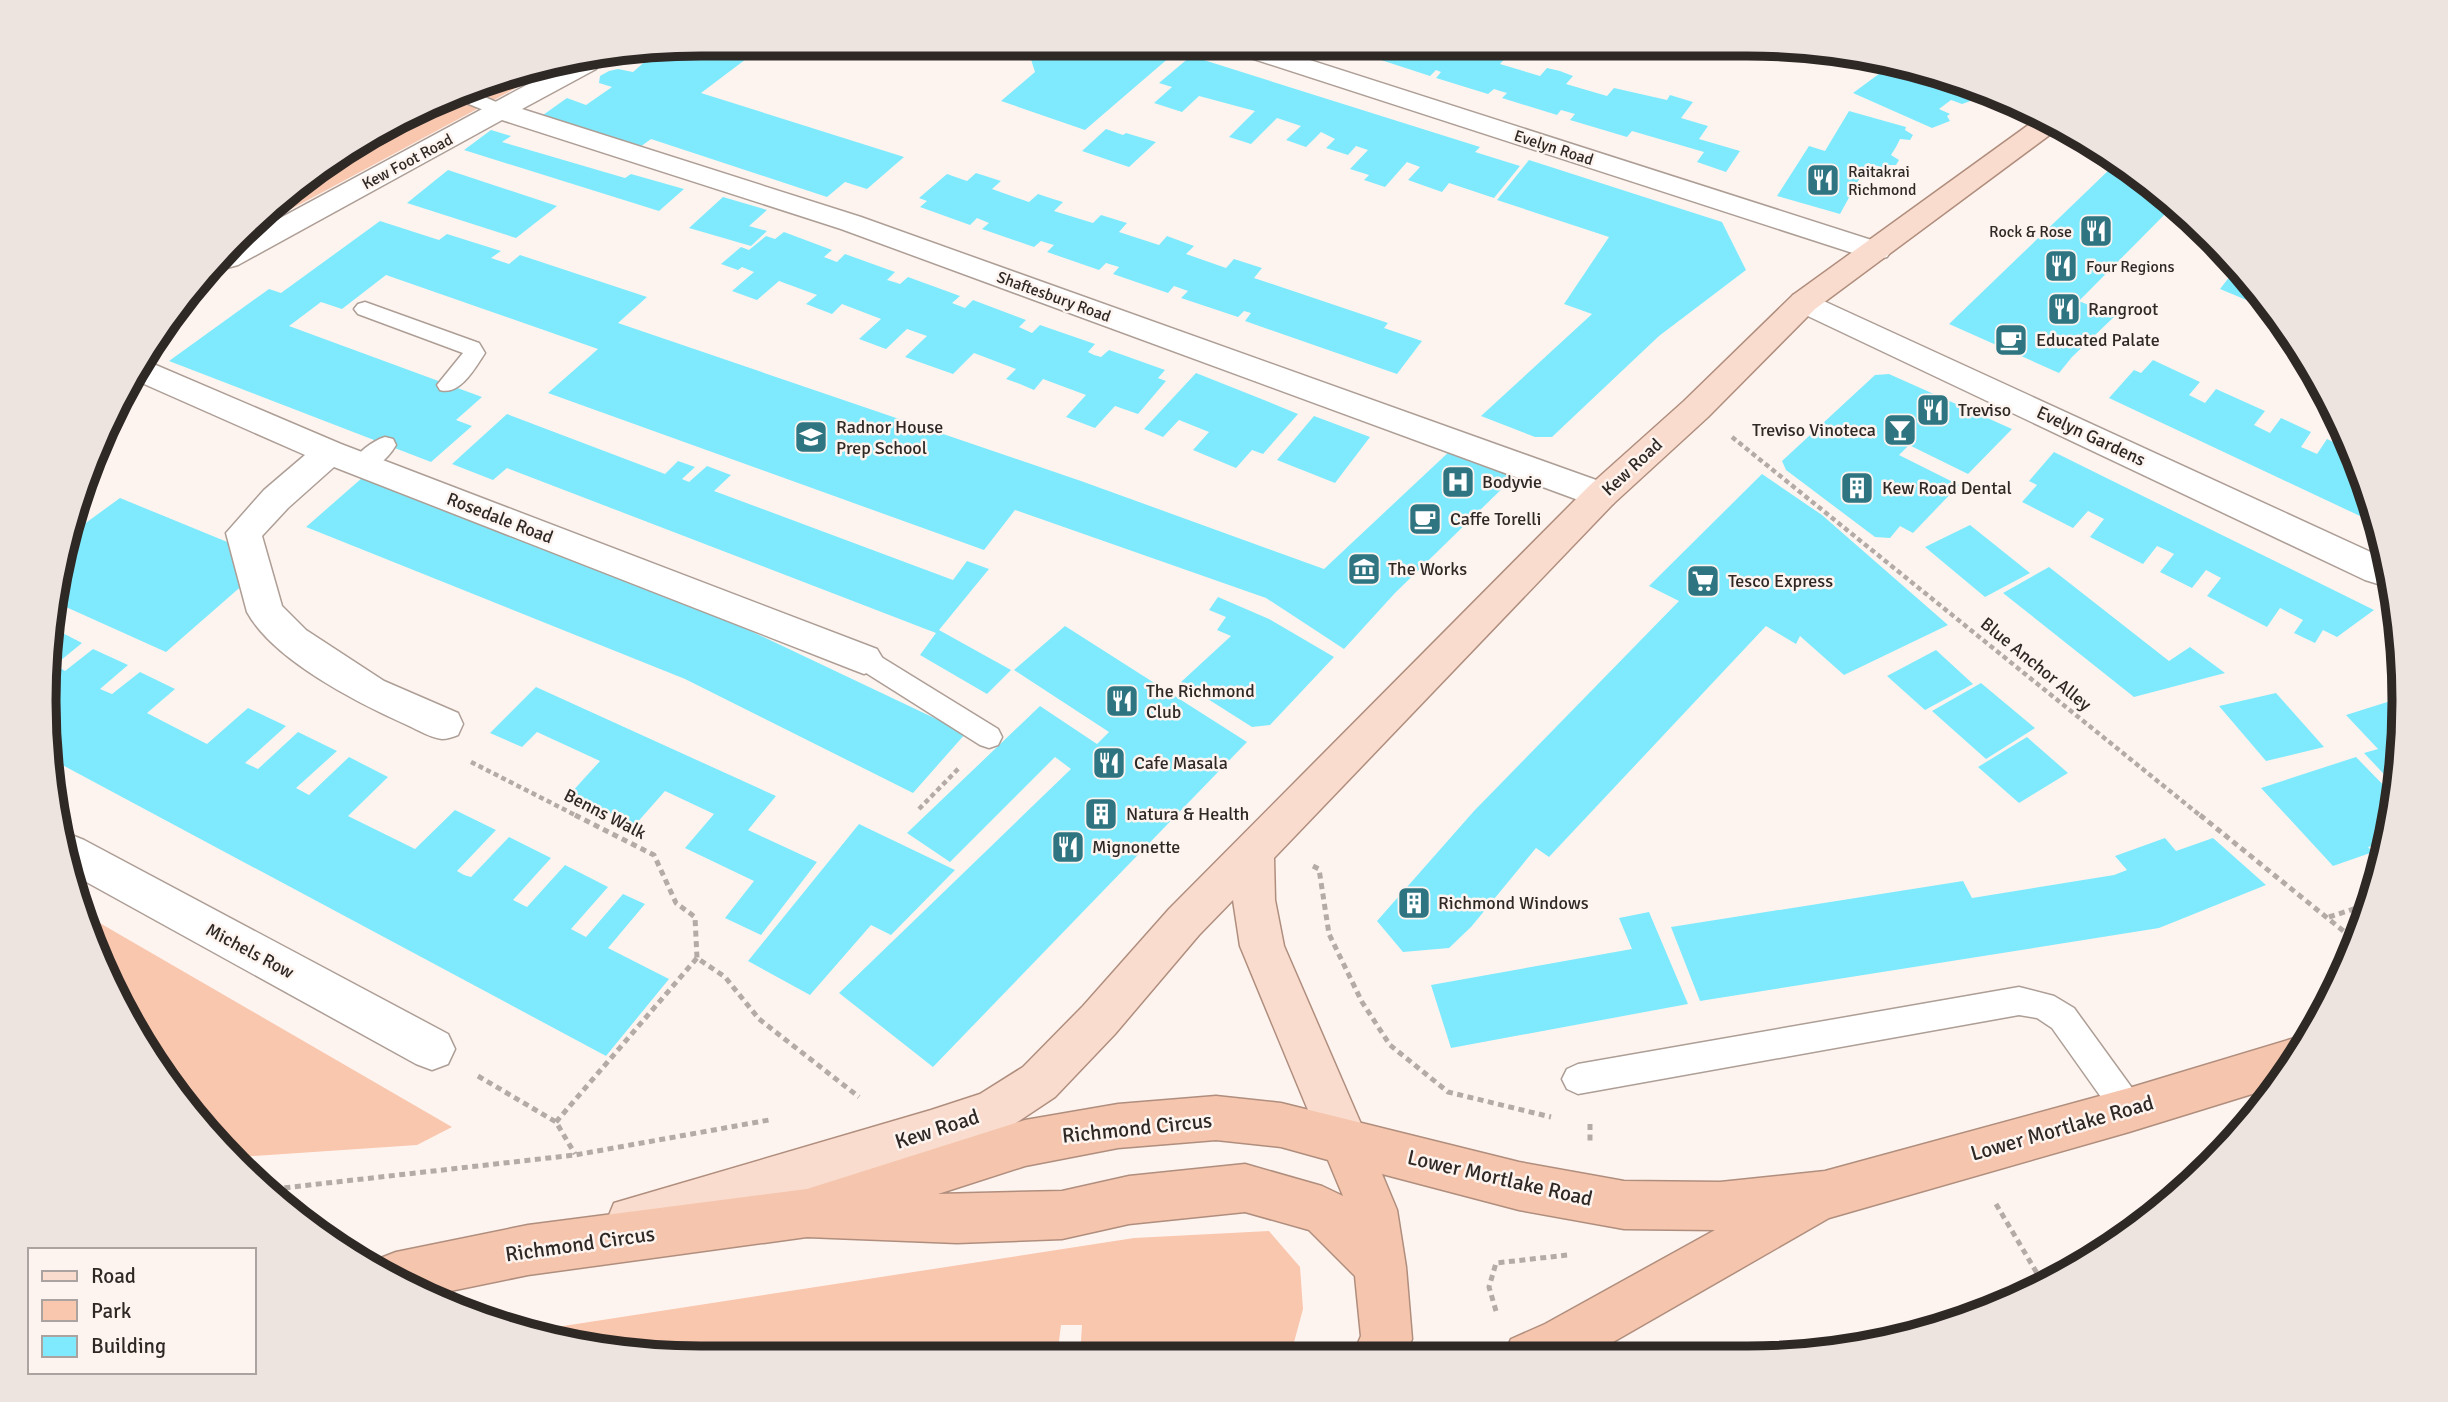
<svg xmlns="http://www.w3.org/2000/svg" width="2448" height="1402" viewBox="0 0 2448 1402" font-family="Signika,sans-serif">
	<style>
		.green { fill: #f9c6ae }
		.building { fill: #7feafd }
		.lines { fill: none; stroke-linecap: round; stroke-linejoin: round }
		.lane-casing { stroke: #ad9e96; stroke-width: 3 }
		.street-casing { stroke: #ad9e96; stroke-width: 3 }
		.primary-casing { stroke: #b08e7e; stroke-width: 3 }
		.highway-casing { stroke: #b08e7e; stroke-width: 3 }
		.path-far1 { stroke: #b4aba7; stroke-width: 4.5; stroke-dasharray: 5 3.5; stroke-linecap: butt }
		.path { stroke: #b4aba7; stroke-width: 5; stroke-dasharray: 6 4.5; stroke-linecap: butt }
		.lane { fill: #fff; fill-rule: evenodd }
		.street { fill: #fff; fill-rule: evenodd }
		.primary { fill: #f9dcce; fill-rule: evenodd }
		.highway { fill: #f5c5ad; fill-rule: evenodd }
		.labels { text-anchor: middle; stroke-width: 5; stroke-linejoin: round; paint-order: stroke }
		.far-street-label { font-size: 16px; fill: #2f2926; stroke: #fef4ef }
		.far-poi-label { font-size: 16px; fill: #2f2926; stroke: #fef4ef; text-anchor: start }
		.poi-label { font-size: 18px; fill: #2f2926; stroke: #fef4ef; text-anchor: start }
		.street-label { font-size: 18px; fill: #2f2926; stroke: #fef4ef }
		.near-street-label { font-size: 21px; fill: #2f2926; stroke: #fef4ef }
		.rim { fill: none; stroke: #2f2926; stroke-width: 9 }
	</style>
	<rect width="100%" height="100%" fill="#fef4ef"/>
	<g class="green">
		<path d="M553 68 256 228 301 179 490 79Z"/>
		<path d="M79 911 452 1127 417 1145 239 1157 180 1101Z"/>
		<path d="M1269 1231 1300 1267 1303 1309 1290 1357H1080L1082 1325H1061L1057 1357H658L531 1331 1134 1238Z"/>
	</g>
	<g class="building">
		<path d="M701 44H766L701 93 904 157 867 189 845 182 827 197 651 139 640 147 543 115 567 98 586 105 612 87 599 83 600 76 609 71 618 69 633 72 657 51 683 49Z"/>
		<path d="M1033 44H1159L1178 50 1085 130 1001 101 1035 72 1028 50Z"/>
		<path d="M1335 45H1435L1474 56 1481 48 1507 56 1500 64 1540 76 1547 68 1560 71 1573 76 1566 84 1607 96 1614 88 1667 100 1670 95 1693 102 1681 118 1708 126 1699 139 1740 151 1726 172 1697 162 1704 152 1632 131 1627 137 1570 120 1575 114 1561 110 1557 115 1502 98 1507 93 1500 91 1494 89 1488 94 1436 78 1441 72 1436 70 1430 76Z"/>
		<path d="M1191 56 1480 147 1475 152 1520 166 1494 198 1449 183 1442 192 1408 180 1420 167 1407 162 1385 187 1364 180 1369 175 1350 169 1368 150 1356 146 1348 155 1326 148 1335 139 1321 132 1306 147 1286 140 1301 126 1277 118 1251 144 1229 137 1255 111 1199 96 1182 112 1154 103 1172 87 1159 83Z"/>
		<path d="M1891 65 1925 72 1977 93 1979 98 1962 104 1951 100 1939 109 1950 114 1947 116 1950 121 1932 128 1853 93Z"/>
		<path d="M1849 111 1906 127 1905 130 1913 135 1910 140 1900 139 1896 147 1891 155 1899 160 1896 165H1886L1884 168 1868 163 1840 214 1777 196 1809 146 1825 151Z"/>
		<path d="M1106 129 1123 135 1126 133 1156 142 1129 167 1082 151Z"/>
		<path d="M491 130 511 136 502 142 625 178 631 174 684 189 659 211 464 150Z"/>
		<path d="M1529 160 1722 222 1746 270 1659 336 1552 437H1535L1481 416 1592 314 1564 304 1609 237 1497 200Z"/>
		<path d="M2112 167 2141 179 2174 205 2079 301 2115 316 2072 357 2059 373 1949 324Z"/>
		<path d="M448 170 557 206 516 238 407 203Z"/>
		<path d="M976 173 1001 181 992 189 1029 202 1038 194 1050 198 1063 202 1054 211 1093 223 1101 215 1127 223 1119 232 1159 245 1167 236 1194 246 1186 254 1226 268 1234 259 1262 268 1254 278 1388 323 1384 328 1422 341 1397 374 1245 321 1251 313 1244 311 1238 317 1181 298 1188 291 1174 286 1168 293 1113 274 1119 267 1106 263 1099 270 1047 252 1054 245 1047 243 1041 241 1034 247 982 229 989 223 977 218 970 225 920 207 927 201 919 198 947 174 967 181Z"/>
		<path d="M723 197 767 210 749 226 767 231 751 246 689 228Z"/>
		<path d="M380 221 439 240 447 234 501 251 491 258 509 264 520 255 647 297 618 323 1081 481 1324 569 1452 449 1510 469 1512 479 1395 593 1344 649 1266 598 1015 510 984 550 548 393 598 349 386 275 342 309 321 302 289 326 482 397 456 420 472 426 431 462 169 361 269 289 281 293Z"/>
		<path d="M784 232 832 250 824 257 837 262 845 254 895 272 887 280 894 282 900 284 908 277 960 296 952 303 965 308 973 300 1026 320 1019 327 1032 333 1040 325 1095 344 1088 352 1094 355 1101 357 1109 350 1165 370 1158 378 1166 381 1138 414 1115 406 1095 428 1066 417 1086 395 1043 379 1034 390 1020 384 1006 379 1016 369 974 353 953 374 905 357 927 336 907 329 886 349 859 339 881 319 842 304 832 314 806 304 817 295 779 281 757 300 732 291 754 272 742 267 738 270 721 264 741 247 749 250 766 236 775 239Z"/>
		<path d="M2237 267 2273 311 2220 289Z"/>
		<path d="M2153 360 2200 382 2189 395 2205 403 2216 389 2265 411 2254 425 2270 433 2281 418 2311 432 2301 447 2308 450 2317 454 2327 439 2355 452 2377 524 2109 398 2134 370 2141 373Z"/>
		<path d="M1196 373 1264 400 1298 414 1263 454 1252 450 1236 468 1193 450 1209 432 1179 420 1163 437 1144 429Z"/>
		<path d="M1889 374 2012 429 1968 474 1909 445 1899 455 1959 485 1913 533 1900 526 1890 538 1875 537 1786 470 1782 461 1875 375Z"/>
		<path d="M507 414 665 474 678 461 695 467 682 479 689 482 707 466 731 475 714 491 953 580 967 561 989 569 939 630 1011 670 987 694 920 655 936 633 507 468 493 480 452 464Z"/>
		<path d="M1314 416 1370 437 1335 483 1277 460Z"/>
		<path d="M2054 452 2155 502 2374 610 2337 637 2323 630 2315 643 2294 633 2303 620 2280 608 2267 627 2207 596 2221 578 2206 570 2192 588 2160 572 2174 554 2166 550 2157 546 2143 564 2090 537 2104 519 2088 511 2073 528 2022 502 2037 485 2029 481Z"/>
		<path d="M1762 474 1822 515 1948 625 1844 675 1800 636 1796 644 1766 626 1549 857 1536 848 1471 927 1449 948 1403 952 1377 921 1474 811 1679 601 1649 586Z"/>
		<path d="M362 478 736 624 966 733 913 793 685 679 306 527Z"/>
		<path d="M120 498 242 548 253 576 166 652 57 603 65 538Z"/>
		<path d="M1970 525 2030 573 1985 597 1925 547Z"/>
		<path d="M2049 567 2169 661 2190 647 2225 673 2134 697 2003 593Z"/>
		<path d="M1218 597 1269 619 1334 657 1270 725 1252 727 1181 682 1231 636 1217 630 1226 617 1209 610Z"/>
		<path d="M1065 626 1247 742 933 1067 839 993 1071 769 1055 757 950 862 907 833 1040 706 1097 744 1109 732 1014 670Z"/>
		<path d="M53 628 82 643 55 665 65 671 93 649 128 665 100 689 112 694 140 672 175 689 147 713 207 744 248 708 286 726 245 763 258 769 298 732 337 751 296 788 309 795 349 757 388 777 348 816 415 849 455 810 496 830 457 871 464 875 471 877 509 837 551 858 513 900 527 907 565 865 608 887 571 929 586 937 623 894 645 904 608 948 669 979 606 1056 53 760 44 701Z"/>
		<path d="M1936 650 1973 684 1925 710 1887 676Z"/>
		<path d="M1981 683 2035 728 1986 759 1932 711Z"/>
		<path d="M536 687 776 796 748 830 817 862 761 935 725 918 754 881 685 848 714 814 665 791 635 825 570 794 600 761 537 732 522 747 490 733Z"/>
		<path d="M2276 693 2324 747 2266 761 2219 706Z"/>
		<path d="M2400 698 2404 703 2396 787 2364 753 2378 749 2346 715Z"/>
		<path d="M2027 737 2068 773 2019 803 1978 767Z"/>
		<path d="M2356 757 2395 797 2392 829 2388 842 2368 847 2373 852 2333 866 2261 788Z"/>
		<path d="M859 824 955 870 891 935 871 925 810 995 748 961Z"/>
		<path d="M2165 838 2176 851 2213 838 2266 885 2159 928 1700 1001 1671 927 1963 881 1972 898 2114 875 2127 870 2115 856Z"/>
		<path d="M1649 912 1688 1004 1451 1048 1431 985 1632 949 1619 918Z"/>
	</g>
	<g class="lines">
		<defs>
			<g id="lane">
				<path d="M468 90 508 107 510 111 501 117 454 98Z"/>
				<path d="M365 302 479 343 485 353C475 368 460 396 440 390L437 385 463 353 358 314 354 309 358 304Z"/>
				<path d="M385 437 393 439 396 445C388 459 370 475 354 471L350 465C357 453 372 441 385 437Z"/>
				<path d="M864 649 873 652 998 729 1002 737 998 745 989 748 980 745 855 666 851 659 855 652Z"/>
				<path d="M2019 987 2054 996 2074 1008 2140 1099 2145 1110 2140 1121 2129 1125 2118 1121 2052 1028 2037 1018 2019 1015 1578 1094 1567 1089 1562 1079 1567 1069 1578 1064Z"/>
			</g>
			<g id="street">
				<path d="M1219 44H1260L1887 245 1891 251 1887 257 1876 260 1865 257 1223 49Z"/>
				<path d="M598 61 600 63 596 69 522 109 861 217 1613 486 1618 495 1613 504 1601 507 1589 504 841 229 502 120 238 265 227 268 220 266 249 235 560 67Z"/>
				<path d="M1804 292 2388 560 2392 578 2378 584 2365 580 1793 309 1789 302 1793 295Z"/>
				<path d="M144 360 341 444 877 649 883 659 877 669 864 674 851 669 334 467 288 508 262 536 282 606 306 630 384 681 458 713 463 724 458 735C453 737 447 739 442 739 431 738 418 730 407 725 358 703 273 660 247 612L226 533 264 490 305 455 135 380Z"/>
				<path d="M69 834 84 840 448 1034 455 1049 448 1064 432 1070 416 1064 72 874 66 835Z"/>
			</g>
			<path id="primary" d="M2038 118 2059 128 1815 309 1708 417 1613 504 1274 858 1275 900 1284 946 1368 1140 1361 1156 1344 1163 1327 1156 1240 946 1233 900 1199 935 1115 1034 1055 1097 1010 1127 931 1156 631 1244 614 1237 607 1220 614 1203 931 1110 980 1094 1023 1067 1083 1006 1169 909 1589 486 1684 401 1793 295Z"/>
			<path id="highway" d="M2298 1037 2307 1040 2294 1066 2278 1086 2129 1132 1829 1218 1587 1357H1503L1511 1339 1545 1324 1715 1230 1624 1229 1519 1210 1382 1174 1397 1210 1406 1267 1412 1339 1405 1357H1352L1361 1336 1355 1276 1309 1230 1245 1212 1129 1224 1062 1239 957 1243 807 1237 528 1275 431 1295 375 1267 378 1259 396 1252 528 1225 807 1189 1025 1120 1118 1104 1216 1096 1281 1103 1519 1162 1624 1181 1720 1182 1825 1171 2129 1088ZM1216 1140 1281 1147 1328 1160 1343 1196 1322 1186 1245 1164 1129 1176 1062 1191 938 1194 1025 1166 1118 1148Z"/>
		</defs>
		<use href="#lane" class="lane-casing"/>
		<use href="#street" class="street-casing"/>
		<use href="#primary" class="primary-casing"/>
		<use href="#highway" class="highway-casing"/>
		<g class="path-far1">
			<path d="M1732 437 2202 817"/>
			<path d="M471 762 579 817"/>
			<path d="M919 809 959 768"/>
		</g>
		<g class="path">
			<path d="M575 815 654 855 676 903 695 917 697 958 725 977 759 1019 859 1097"/>
			<path d="M2200 815 2357 942"/>
			<path d="M1313 866 1319 869 1329 934 1362 1002 1390 1045 1448 1092 1551 1117"/>
			<path d="M2329 917 2369 904"/>
			<path d="M478 1076 556 1122 575 1154"/>
			<path d="M556 1122 697 958"/>
			<path d="M1590 1124V1143"/>
			<path d="M274 1189 575 1155 769 1120"/>
			<path d="M1996 1204 2044 1285"/>
			<path d="M1496 1311 1489 1287 1496 1263 1568 1255"/>
			<path d="M1906 1334 2001 1304"/>
		</g>
		<use href="#lane" class="lane"/>
		<use href="#street" class="street"/>
		<use href="#primary" class="primary"/>
		<use href="#highway" class="highway"/>
	</g>
	<defs>
		<symbol id="restaurant-square" viewBox="-11 -11 22 22"><rect x="-9" y="-9" width="18" height="18" rx="4" fill="#2e7581" stroke="#fef4ef"/><path d="M-5-6h1v4h1v-4h1v4h1v-4h1v5L-1.5 .5V6h-2V.5L-5-1ZM5-6V6H3V1.5H1.5Q1.5-4 5-6Z" fill="#fff"/></symbol>
		<symbol id="cafe-square" viewBox="-11 -11 22 22"><rect x="-9" y="-9" width="18" height="18" rx="4" fill="#2e7581" stroke="#fef4ef"/><path d="M-5.5-4.5H6V0H3Q3 3.5 0 3.5H-2.5Q-5.5 3.5-5.5 0ZM3-3.2v2h1.7v-2ZM-6 4.5H4V6H-6Z" fill="#fff"/></symbol>
		<symbol id="bar-square" viewBox="-11 -11 22 22"><rect x="-9" y="-9" width="18" height="18" rx="4" fill="#2e7581" stroke="#fef4ef"/><path d="M-6-5H6L.8 .8V4.5H3.5V6h-7V4.5H-.8V.8Z" fill="#fff"/></symbol>
		<symbol id="school-square" viewBox="-11 -11 22 22"><rect x="-9" y="-9" width="18" height="18" rx="4" fill="#2e7581" stroke="#fef4ef"/><path d="M0-5L7-2L0 1L-7-2ZM-4 1L0 2.5L4 1V4Q0 6-4 4Z" fill="#fff"/></symbol>
		<symbol id="hospital-square" viewBox="-11 -11 22 22"><rect x="-9" y="-9" width="18" height="18" rx="4" fill="#2e7581" stroke="#fef4ef"/><path d="M-5-5h3v3.5h4V-5h3V5h-3V1.5h-4V5h-3Z" fill="#fff"/></symbol>
		<symbol id="building-square" viewBox="-11 -11 22 22"><rect x="-9" y="-9" width="18" height="18" rx="4" fill="#2e7581" stroke="#fef4ef"/><path d="M-4-6H4V6H1V3H-1V6H-4ZM-2.5-4.3h1.7v1.8h-1.7ZM.8-4.3h1.7v1.8H.8ZM-2.5-1h1.7V.8h-1.7ZM.8-1h1.7V.8H.8Z" fill="#fff"/></symbol>
		<symbol id="museum-square" viewBox="-11 -11 22 22"><rect x="-9" y="-9" width="18" height="18" rx="4" fill="#2e7581" stroke="#fef4ef"/><path d="M0-6L6-3V-2H-6V-3ZM-5-1h2V3h-2ZM-1-1h2V3h-2ZM3-1h2V3H3ZM-6 4H6V6H-6Z" fill="#fff"/></symbol>
		<symbol id="supermarket-square" viewBox="-11 -11 22 22"><rect x="-9" y="-9" width="18" height="18" rx="4" fill="#2e7581" stroke="#fef4ef"/><path d="M-6-5.5h2.5l.6 2H6L4.5 2H-2.5L-4.4-4H-6ZM-1.5 3.2a1.3 1.3 0 1 0 .1 0ZM3 3.2a1.3 1.3 0 1 0 .1 0Z" fill="#fff"/></symbol>
	</defs>
	<g fill-rule="evenodd">
		<use href="#restaurant-square" x="1804" y="161" width="38" height="38"/>
		<use href="#restaurant-square" x="2077" y="212" width="38" height="38"/>
		<use href="#restaurant-square" x="2042" y="247" width="38" height="38"/>
		<use href="#restaurant-square" x="2045" y="290" width="38" height="38"/>
		<use href="#cafe-square" x="1992" y="321" width="38" height="38"/>
		<use href="#restaurant-square" x="1914" y="391" width="38" height="38"/>
		<use href="#bar-square" x="1881" y="411" width="38" height="38"/>
		<use href="#school-square" x="792" y="418" width="38" height="38"/>
		<use href="#hospital-square" x="1439" y="463" width="38" height="38"/>
		<use href="#building-square" x="1838" y="469" width="38" height="38"/>
		<use href="#cafe-square" x="1406" y="500" width="38" height="38"/>
		<use href="#museum-square" x="1345" y="550" width="38" height="38"/>
		<use href="#supermarket-square" x="1684" y="562" width="38" height="38"/>
		<use href="#restaurant-square" x="1103" y="682" width="38" height="38"/>
		<use href="#restaurant-square" x="1090" y="744" width="38" height="38"/>
		<use href="#building-square" x="1082" y="795" width="38" height="38"/>
		<use href="#restaurant-square" x="1049" y="828" width="38" height="38"/>
		<use href="#building-square" x="1395" y="884" width="38" height="38"/>
	</g>
	<g class="labels">
		<g class="far-street-label">
			<text transform="translate(1554 147) rotate(18)" y="6">Evelyn Road</text>
			<text transform="translate(407 161) rotate(-28)" y="6">Kew Foot Road</text>
			<text transform="translate(1054 296) rotate(20)" y="6">Shaftesbury Road</text>
		</g>
		<g class="far-poi-label">
			<text x="1848" y="177">Raitakrai<tspan x="1848" dy="18">Richmond</tspan></text>
			<text x="2072" y="237" text-anchor="end">Rock &amp; Rose</text>
			<text x="2086" y="272">Four Regions</text>
		</g>
		<g class="poi-label">
			<text x="2088" y="315">Rangroot</text>
			<text x="2036" y="346">Educated Palate</text>
			<text x="1958" y="416">Treviso</text>
			<text x="836" y="433">Radnor House<tspan x="836" dy="21">Prep School</tspan></text>
			<text x="1876" y="436" text-anchor="end">Treviso Vinoteca</text>
			<text x="1482" y="488">Bodyvie</text>
			<text x="1882" y="494">Kew Road Dental</text>
			<text x="1450" y="525">Caffe Torelli</text>
			<text x="1388" y="575">The Works</text>
			<text x="1728" y="587">Tesco Express</text>
			<text x="1146" y="697">The Richmond<tspan x="1146" dy="21">Club</tspan></text>
			<text x="1134" y="769">Cafe Masala</text>
			<text x="1126" y="820">Natura &amp; Health</text>
			<text x="1092" y="853">Mignonette</text>
			<text x="1438" y="909">Richmond Windows</text>
		</g>
		<g class="street-label">
			<text transform="translate(2091 436) rotate(25)" y="6">Evelyn Gardens</text>
			<text transform="translate(1632 467) rotate(-43)" y="6">Kew Road</text>
			<text transform="translate(500 518) rotate(21)" y="6">Rosedale Road</text>
			<text transform="translate(2036 664) rotate(39)" y="6">Blue Anchor Alley</text>
			<text transform="translate(605 814) rotate(27)" y="6">Benns Walk</text>
			<text transform="translate(250 951) rotate(28)" y="6">Michels Row</text>
		</g>
		<g class="near-street-label">
			<text transform="translate(1137 1128) rotate(-6)" y="7">Richmond Circus</text>
			<text transform="translate(2062 1128) rotate(-16)" y="7">Lower Mortlake Road</text>
			<text transform="translate(937 1129) rotate(-18)" y="7">Kew Road</text>
			<text transform="translate(1500 1178) rotate(13)" y="7">Lower Mortlake Road</text>
			<text transform="translate(580 1244) rotate(-8)" y="7">Richmond Circus</text>
		</g>
	</g>
	<path d="M0 0H2448V1402H0ZM701 56H1747A645 645 0 0 1 2392 701V701A645 645 0 0 1 1747 1346H701A645 645 0 0 1 56 701V701A645 645 0 0 1 701 56Z" fill="#ede4df" fill-rule="evenodd"/>
	<path class="rim" d="M701 56H1747A645 645 0 0 1 2392 701V701A645 645 0 0 1 1747 1346H701A645 645 0 0 1 56 701V701A645 645 0 0 1 701 56Z"/>
	<rect x="28" y="1248" width="228" height="126" fill="#fef4ef" stroke="#aba39f" stroke-width="2"/>
	<rect x="42" y="1271" width="35" height="10" fill="#f9dcce" stroke="#aba39f" stroke-width="2"/>
	<text x="91" y="1283" font-size="21" fill="#2f2926">Road</text>
	<rect x="42" y="1300" width="35" height="21" fill="#f9c6ae" stroke="#aba39f" stroke-width="2"/>
	<text x="91" y="1318" font-size="21" fill="#2f2926">Park</text>
	<rect x="42" y="1336" width="35" height="21" fill="#7feafd" stroke="#aba39f" stroke-width="2"/>
	<text x="91" y="1353" font-size="21" fill="#2f2926">Building</text>
</svg>
